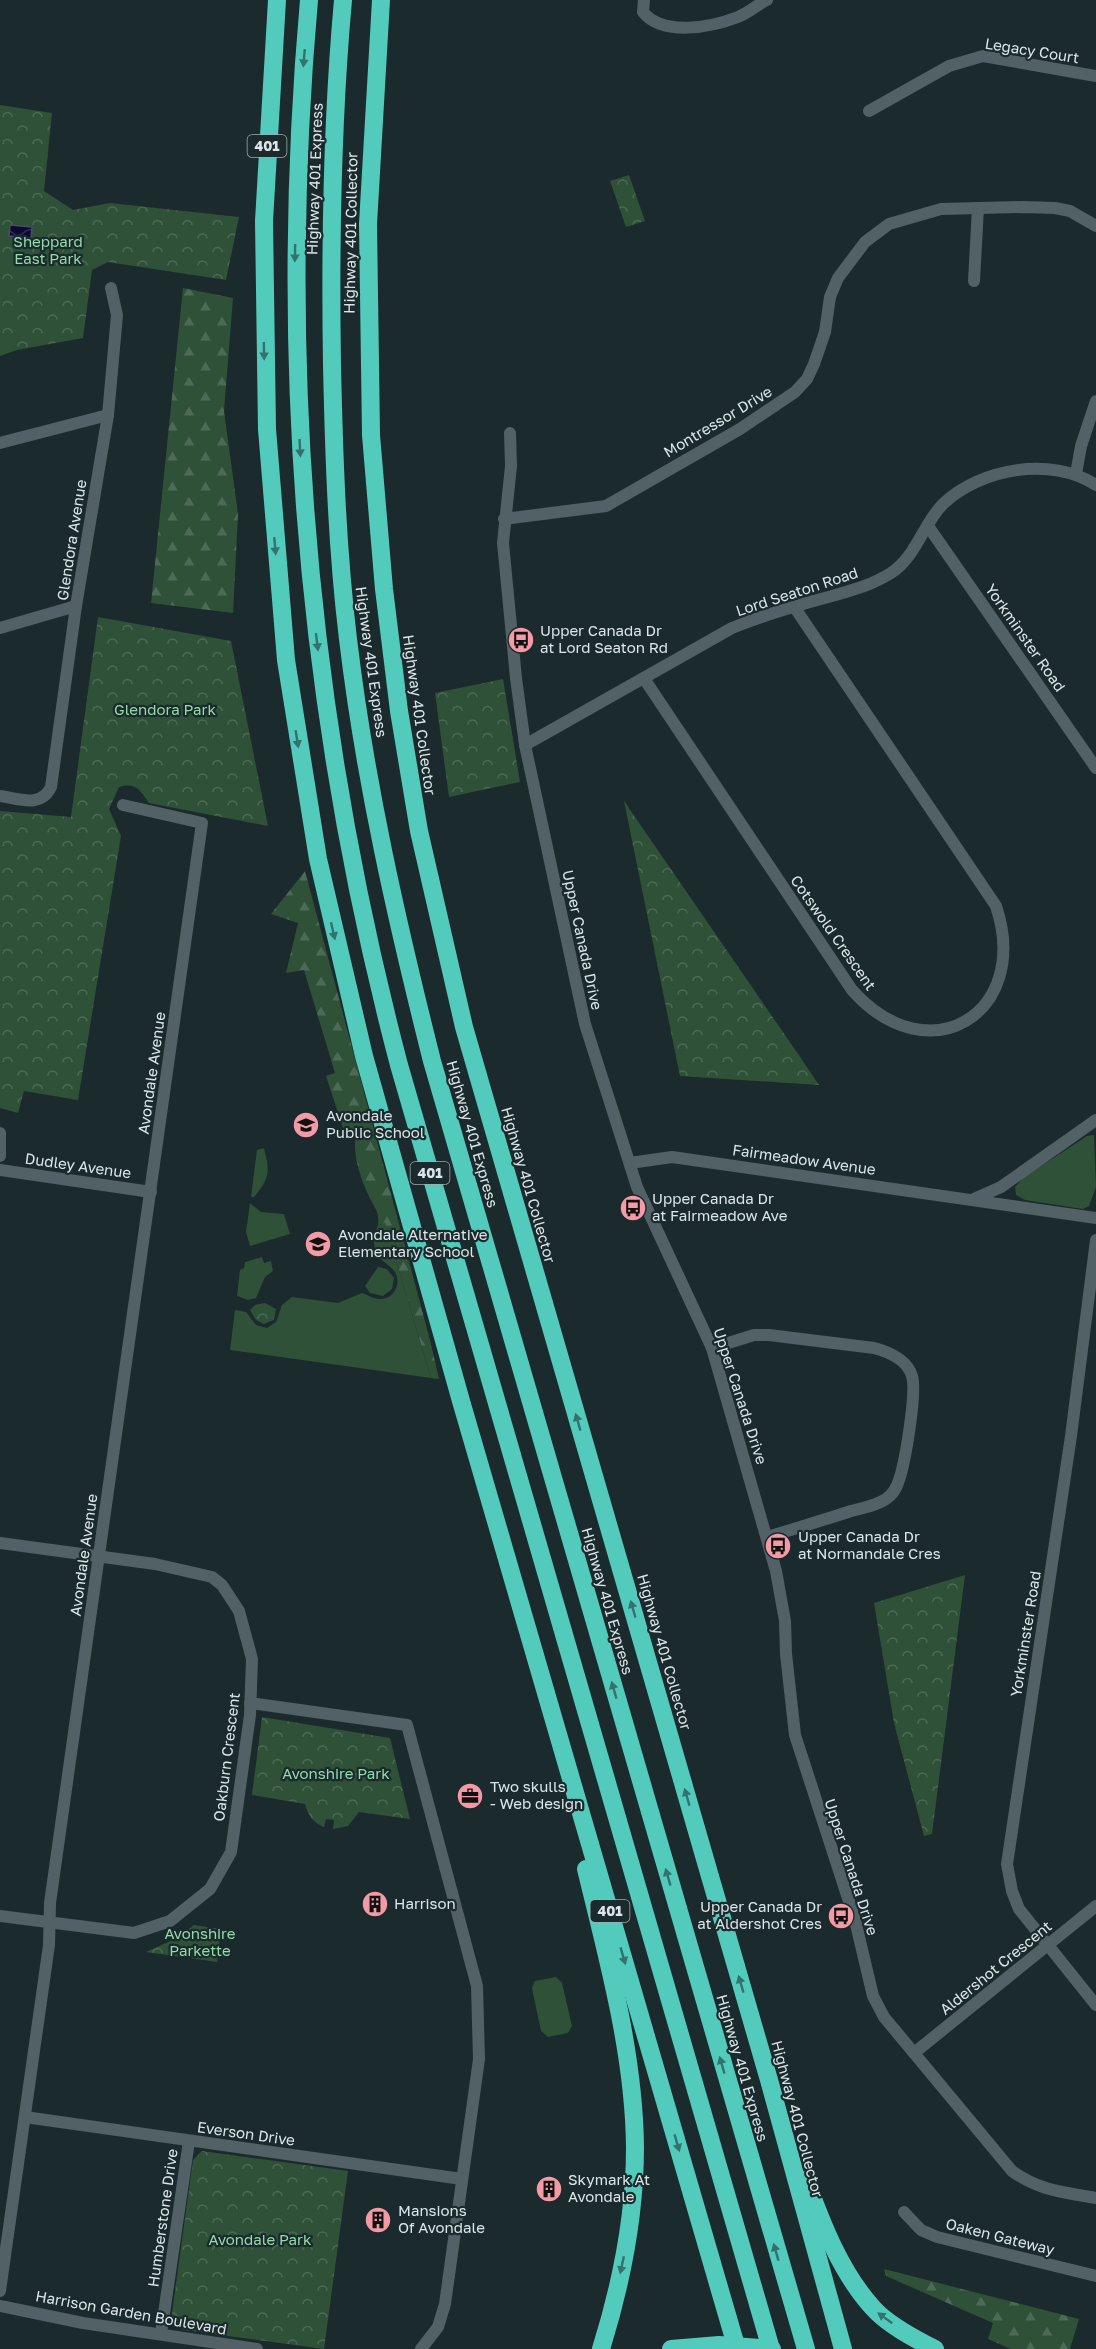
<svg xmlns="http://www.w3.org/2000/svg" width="1096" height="2349" viewBox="0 0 1096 2349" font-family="'Golos Text',sans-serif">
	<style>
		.grass { fill: #2e5138 }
		.forest { fill: url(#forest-firs) }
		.park { fill: url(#park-crowns) }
		.water { fill: url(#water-waves); stroke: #4a4c69; stroke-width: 1.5 }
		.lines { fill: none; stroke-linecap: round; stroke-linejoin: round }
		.minor { stroke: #516165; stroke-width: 12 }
		.motorway { stroke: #52cbbc; stroke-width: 18 }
		.oneway { fill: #34726d }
		.labels { text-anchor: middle; stroke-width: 4.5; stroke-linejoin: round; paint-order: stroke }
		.shield { fill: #1b2a2d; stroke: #a2aeb0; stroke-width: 1.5 }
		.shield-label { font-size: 14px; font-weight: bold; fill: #dce6e8 }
		.street-label { font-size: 15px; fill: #dce6e8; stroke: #1b2a2d }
		.park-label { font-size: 15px; fill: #92dda7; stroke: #1b2a2d }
		.poi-label { font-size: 15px; fill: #dce6e8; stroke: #1b2a2d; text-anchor: start }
	</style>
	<defs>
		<pattern id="forest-firs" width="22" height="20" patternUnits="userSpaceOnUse" patternTransform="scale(1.5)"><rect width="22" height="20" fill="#2e5138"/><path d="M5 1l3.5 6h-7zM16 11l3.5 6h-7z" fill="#4c6a55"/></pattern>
		<pattern id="park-crowns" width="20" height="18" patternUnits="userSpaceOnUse" patternTransform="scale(1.5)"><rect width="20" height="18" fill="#2e5138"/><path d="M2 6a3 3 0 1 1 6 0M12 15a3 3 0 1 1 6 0" fill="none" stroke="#4c6a55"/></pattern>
		<pattern id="water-waves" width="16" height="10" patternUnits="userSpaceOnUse" patternTransform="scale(1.5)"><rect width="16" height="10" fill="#0c0a32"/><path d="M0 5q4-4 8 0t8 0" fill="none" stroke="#2f2e50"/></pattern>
	</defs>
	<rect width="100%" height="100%" fill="#1b2a2d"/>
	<g class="grass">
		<path d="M1094 1135 1096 1187 1089 1206 1083 1209 1025 1200 1016 1195 1015 1187 1023 1178 1087 1136Z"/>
		<path d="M264 1148C270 1173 270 1177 254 1197H251L257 1150Z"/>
		<path d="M250 1203 261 1212 284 1214 290 1234 250 1246 246 1232Z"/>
		<path d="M385 1223 431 1378 230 1350 235 1310 246 1312 256 1325 267 1328 276 1322 282 1305 292 1297 338 1303 362 1293C368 1295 373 1299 380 1299 393 1300 402 1284 395 1272 390 1264 380 1262 376 1252 372 1242 375 1234 378 1225Z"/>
		<path d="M262 1257 264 1263 271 1261 273 1271 265 1277 256 1298 248 1300 237 1296 240 1270 244 1268 245 1262Z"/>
		<path d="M378 1267 387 1269 394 1278 392 1289 383 1296 370 1293 365 1286Z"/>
		<path d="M556 1977 562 1983 572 2026 568 2033 548 2037 541 2031 532 1988 535 1981Z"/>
	</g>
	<g class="forest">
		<path d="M183 288 233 298 224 411 238 514 233 613 151 603Z"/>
		<path d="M305 871 431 1344 439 1379 431 1378 385 1223 378 1225C380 1211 373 1206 368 1194 360 1177 352 1153 356 1134L346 1137 326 1076 335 1073 304 970 286 973 298 923 271 914Z"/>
		<path d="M884 2269 1079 2319 1070 2349H1011L988 2339 993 2323 886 2276Z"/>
	</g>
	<g class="park">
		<path d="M0 105 52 113 44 191 73 210 110 203 239 217 226 280 108 262 92 270 83 338 17 350 0 356Z"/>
		<path d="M629 175 645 221 626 227 610 181Z"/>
		<path d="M98 617 231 641 268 826 149 803C140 790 136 782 119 787L109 809 121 836 78 1100 24 1091 18 1113 0 1108V811L71 817Z"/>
		<path d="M503 679 520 782 449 797 435 693Z"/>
		<path d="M624 801 796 1051 819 1085 680 1076Z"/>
		<path d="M265 1303 276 1309 274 1320 264 1324 256 1320 250 1310 255 1305Z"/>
		<path d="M965 1575 932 1834 924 1836 894 1723 874 1603Z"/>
		<path d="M262 1717 390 1738 410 1819 359 1812 348 1826 333 1829 334 1820 326 1819 324 1827C313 1823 308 1815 305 1804L252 1795Z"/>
		<path d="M194 1925 221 1929 217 1962 146 1952 175 1939Z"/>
		<path d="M202 2151 348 2171 324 2349 184 2330 173 2323 172 2313 193 2160Z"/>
	</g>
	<path class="water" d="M10 225 32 227 31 238 9 236Z"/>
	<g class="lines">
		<g class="minor">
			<path d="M644 0 643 12C663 37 712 27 738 17 748 13 757 5 767 0"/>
			<path d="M869 111 949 66 983 56 1096 76"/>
			<path d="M974 281 978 208"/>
			<path d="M510 433 511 466 503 543 516 678 525 745 585 1024 637 1187 712 1348 776 1571 785 1621 786 1654 795 1735 855 1920 873 1996 884 2017 1012 2171C1040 2191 1063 2192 1096 2198"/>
			<path d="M0 443 108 415"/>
			<path d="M1076 474 1081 446 1096 401"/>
			<path d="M504 519 606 506 740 429 795 392 807 379 814 364 825 332 830 297 838 278 865 242 889 224 941 209 1023 207 1055 208 1070 211 1096 226"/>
			<path d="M928 526 1096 768"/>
			<path d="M0 628 76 606"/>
			<path d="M645 680 852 990C928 1076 1032 1014 996 906L795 608"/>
			<path d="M525 745 732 628C764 615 798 605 832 596 853 590 872 585 891 573 916 557 923 524 943 504 981 468 1051 456 1096 485"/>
			<path d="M0 796C20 799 41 808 51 787L76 606 108 415 117 315 111 288"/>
			<path d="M0 1133V1156"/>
			<path d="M630 1163 672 1157 1096 1218"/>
			<path d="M0 1170 151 1192"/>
			<path d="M974 1199 1001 1187 1096 1120"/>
			<path d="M1096 1240 1071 1436 1007 1864 1012 1891 1019 1909 1096 2005"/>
			<path d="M712 1348 754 1335H769L874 1348C889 1352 907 1359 912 1376 917 1393 905 1463 899 1480 897 1487 892 1495 886 1499 876 1506 862 1508 851 1511 824 1520 796 1528 768 1537"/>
			<path d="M0 1543 155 1564 212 1577 222 1585 239 1611 252 1659 250 1715 231 1852 210 1889 170 1921 134 1933 0 1916"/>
			<path d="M250 1703 407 1725 477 1986 479 2059 445 2304 438 2327 421 2349"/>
			<path d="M914 2053 1096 1906"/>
			<path d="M25 2117 462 2179"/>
			<path d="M904 2212 921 2230 937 2237 1096 2276"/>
			<path d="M0 2291 49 1945 50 1903 202 823 123 805"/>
			<path d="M0 2306 83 2323 257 2349"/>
			<path d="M161 2334 189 2141"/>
		</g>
		<g class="motorway">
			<path d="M277 0 264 221 267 429 286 660 318 859 364 1056 461 1401 737 2349"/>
			<path d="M309 0C277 359 307 716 399 1065L771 2349"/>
			<path d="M343 0C332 122 330 243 332 365 334 457 337 548 348 639 365 782 397 922 432 1061L806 2349"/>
			<path d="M381 0 368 224 371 435 384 589 399 711 419 831 464 1027 769 2080 843 2349"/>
			<path d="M586 1869C608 1960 634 2053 635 2147 635 2215 621 2285 601 2349"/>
			<path d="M806 2180C822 2224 841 2273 873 2308 888 2325 915 2339 935 2349"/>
			<path d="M671 2349 719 2345 772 2349"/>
		</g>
	</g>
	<defs><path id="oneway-solid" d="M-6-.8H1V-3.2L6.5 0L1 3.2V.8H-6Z" transform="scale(1.5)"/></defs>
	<g class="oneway">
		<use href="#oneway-solid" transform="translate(304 58) rotate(95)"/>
		<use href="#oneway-solid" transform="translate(295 253) rotate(91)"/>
		<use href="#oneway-solid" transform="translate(264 351) rotate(89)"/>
		<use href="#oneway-solid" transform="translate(300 448) rotate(87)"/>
		<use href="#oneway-solid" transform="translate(275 546) rotate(85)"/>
		<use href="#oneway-solid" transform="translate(317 642) rotate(83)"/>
		<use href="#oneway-solid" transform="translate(297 739) rotate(81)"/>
		<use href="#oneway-solid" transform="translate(333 931) rotate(77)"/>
		<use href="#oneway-solid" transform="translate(578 1422) rotate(-106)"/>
		<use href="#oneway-solid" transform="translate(633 1609) rotate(-106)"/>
		<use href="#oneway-solid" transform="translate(614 1690) rotate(-106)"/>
		<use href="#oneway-solid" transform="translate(687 1797) rotate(-106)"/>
		<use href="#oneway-solid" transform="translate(668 1877) rotate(-106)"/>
		<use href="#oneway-solid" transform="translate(623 1956) rotate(74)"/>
		<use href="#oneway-solid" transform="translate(741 1984) rotate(-106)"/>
		<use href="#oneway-solid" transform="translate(722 2065) rotate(-106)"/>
		<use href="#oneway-solid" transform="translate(677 2143) rotate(74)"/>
		<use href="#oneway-solid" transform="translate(776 2252) rotate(-106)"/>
		<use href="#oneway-solid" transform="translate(622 2265) rotate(102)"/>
		<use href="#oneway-solid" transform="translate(885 2318) rotate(-144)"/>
	</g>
	<defs>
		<symbol id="bus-disc" viewBox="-11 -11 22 22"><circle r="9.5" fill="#f49aa6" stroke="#1b2a2d"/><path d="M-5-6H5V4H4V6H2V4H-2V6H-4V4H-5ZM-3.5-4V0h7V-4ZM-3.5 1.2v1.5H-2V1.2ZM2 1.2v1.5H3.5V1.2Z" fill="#111"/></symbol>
		<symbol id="school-disc" viewBox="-11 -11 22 22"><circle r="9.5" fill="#f49aa6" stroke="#1b2a2d"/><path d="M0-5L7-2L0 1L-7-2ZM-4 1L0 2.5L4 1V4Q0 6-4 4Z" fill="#111"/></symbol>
		<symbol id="office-disc" viewBox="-11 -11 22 22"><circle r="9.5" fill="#f49aa6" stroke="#1b2a2d"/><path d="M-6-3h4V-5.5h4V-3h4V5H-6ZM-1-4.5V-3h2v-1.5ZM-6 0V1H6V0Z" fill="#111"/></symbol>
		<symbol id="building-disc" viewBox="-11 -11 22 22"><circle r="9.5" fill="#f49aa6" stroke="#1b2a2d"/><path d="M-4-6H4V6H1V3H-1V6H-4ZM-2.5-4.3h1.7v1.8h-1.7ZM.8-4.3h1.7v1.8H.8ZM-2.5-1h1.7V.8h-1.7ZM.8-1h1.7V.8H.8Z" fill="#111"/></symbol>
	</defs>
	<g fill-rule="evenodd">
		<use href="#bus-disc" x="506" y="625" width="30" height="30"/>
		<use href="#school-disc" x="291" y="1110" width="30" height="30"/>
		<use href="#bus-disc" x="618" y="1193" width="30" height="30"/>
		<use href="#school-disc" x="303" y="1229" width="30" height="30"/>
		<use href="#bus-disc" x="763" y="1531" width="30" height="30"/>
		<use href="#office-disc" x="455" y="1781" width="30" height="30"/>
		<use href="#building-disc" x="360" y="1889" width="30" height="30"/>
		<use href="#bus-disc" x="826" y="1901" width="30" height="30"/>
		<use href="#building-disc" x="534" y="2174" width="30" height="30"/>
		<use href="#building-disc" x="363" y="2205" width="30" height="30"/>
	</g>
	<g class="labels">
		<g class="shield">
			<rect x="247.5" y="135" width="39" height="22" rx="4.5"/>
			<rect x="410.5" y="1162" width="39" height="22" rx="4.5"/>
			<rect x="590.5" y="1900" width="39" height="22" rx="4.5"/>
		</g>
		<g class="shield-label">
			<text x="267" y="151">401</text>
			<text x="430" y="1178">401</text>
			<text x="610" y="1916">401</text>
		</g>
		<g class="street-label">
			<text transform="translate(1032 51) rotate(9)" y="5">Legacy Court</text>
			<text transform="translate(315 179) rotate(-88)" y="5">Highway 401 Express</text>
			<text transform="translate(351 233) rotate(-89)" y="5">Highway 401 Collector</text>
			<text transform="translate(718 422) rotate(-31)" y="5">Montressor Drive</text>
			<text transform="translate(72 540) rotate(-81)" y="5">Glendora Avenue</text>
			<text transform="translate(797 592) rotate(-18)" y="5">Lord Seaton Road</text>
			<text transform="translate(1025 638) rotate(55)" y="5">Yorkminster Road</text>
			<text transform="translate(371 662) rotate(82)" y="5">Highway 401 Express</text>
			<text transform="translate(419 715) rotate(82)" y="5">Highway 401 Collector</text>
			<text transform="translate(833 933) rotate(55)" y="5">Cotswold Crescent</text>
			<text transform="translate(582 940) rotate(78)" y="5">Upper Canada Drive</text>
			<text transform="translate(152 1073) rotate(-82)" y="5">Avondale Avenue</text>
			<text transform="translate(472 1134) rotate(74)" y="5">Highway 401 Express</text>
			<text transform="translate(804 1160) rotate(8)" y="5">Fairmeadow Avenue</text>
			<text transform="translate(78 1166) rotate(8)" y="5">Dudley Avenue</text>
			<text transform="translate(528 1185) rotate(74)" y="5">Highway 401 Collector</text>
			<text transform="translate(740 1396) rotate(72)" y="5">Upper Canada Drive</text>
			<text transform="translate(84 1555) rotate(-82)" y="5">Avondale Avenue</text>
			<text transform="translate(607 1601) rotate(74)" y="5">Highway 401 Express</text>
			<text transform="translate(1026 1634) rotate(-81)" y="5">Yorkminster Road</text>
			<text transform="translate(664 1652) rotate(74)" y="5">Highway 401 Collector</text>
			<text transform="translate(227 1757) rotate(-83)" y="5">Oakburn Crescent</text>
			<text transform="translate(851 1867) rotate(72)" y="5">Upper Canada Drive</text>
			<text transform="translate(996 1968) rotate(-39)" y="5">Aldershot Crescent</text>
			<text transform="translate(742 2068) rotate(74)" y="5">Highway 401 Express</text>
			<text transform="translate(797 2119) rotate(75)" y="5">Highway 401 Collector</text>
			<text transform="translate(246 2134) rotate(8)" y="5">Everson Drive</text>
			<text transform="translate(163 2218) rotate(-82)" y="5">Humberstone Drive</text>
			<text transform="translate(1000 2237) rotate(14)" y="5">Oaken Gateway</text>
			<text transform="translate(131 2313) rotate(10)" y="5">Harrison Garden Boulevard</text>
		</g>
		<g class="park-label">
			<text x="48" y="247">Sheppard<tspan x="48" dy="17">East Park</tspan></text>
			<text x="165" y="715">Glendora Park</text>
			<text x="336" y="1779">Avonshire Park</text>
			<text x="200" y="1939">Avonshire<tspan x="200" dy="17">Parkette</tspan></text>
			<text x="260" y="2245">Avondale Park</text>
		</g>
		<g class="poi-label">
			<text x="540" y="636">Upper Canada Dr<tspan x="540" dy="17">at Lord Seaton Rd</tspan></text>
			<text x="326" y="1121">Avondale<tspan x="326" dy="17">Public School</tspan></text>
			<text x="652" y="1204">Upper Canada Dr<tspan x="652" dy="17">at Fairmeadow Ave</tspan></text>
			<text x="338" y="1240">Avondale Alternative<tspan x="338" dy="17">Elementary School</tspan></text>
			<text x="798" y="1542">Upper Canada Dr<tspan x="798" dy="17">at Normandale Cres</tspan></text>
			<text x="490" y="1792">Two skulls<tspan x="490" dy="17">- Web design</tspan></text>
			<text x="394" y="1909">Harrison</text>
			<text x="822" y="1912" text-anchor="end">Upper Canada Dr<tspan x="822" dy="17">at Aldershot Cres</tspan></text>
			<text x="568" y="2185">Skymark At<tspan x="568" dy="17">Avondale</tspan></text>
			<text x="398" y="2216">Mansions<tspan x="398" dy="17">Of Avondale</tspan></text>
		</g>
	</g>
</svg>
